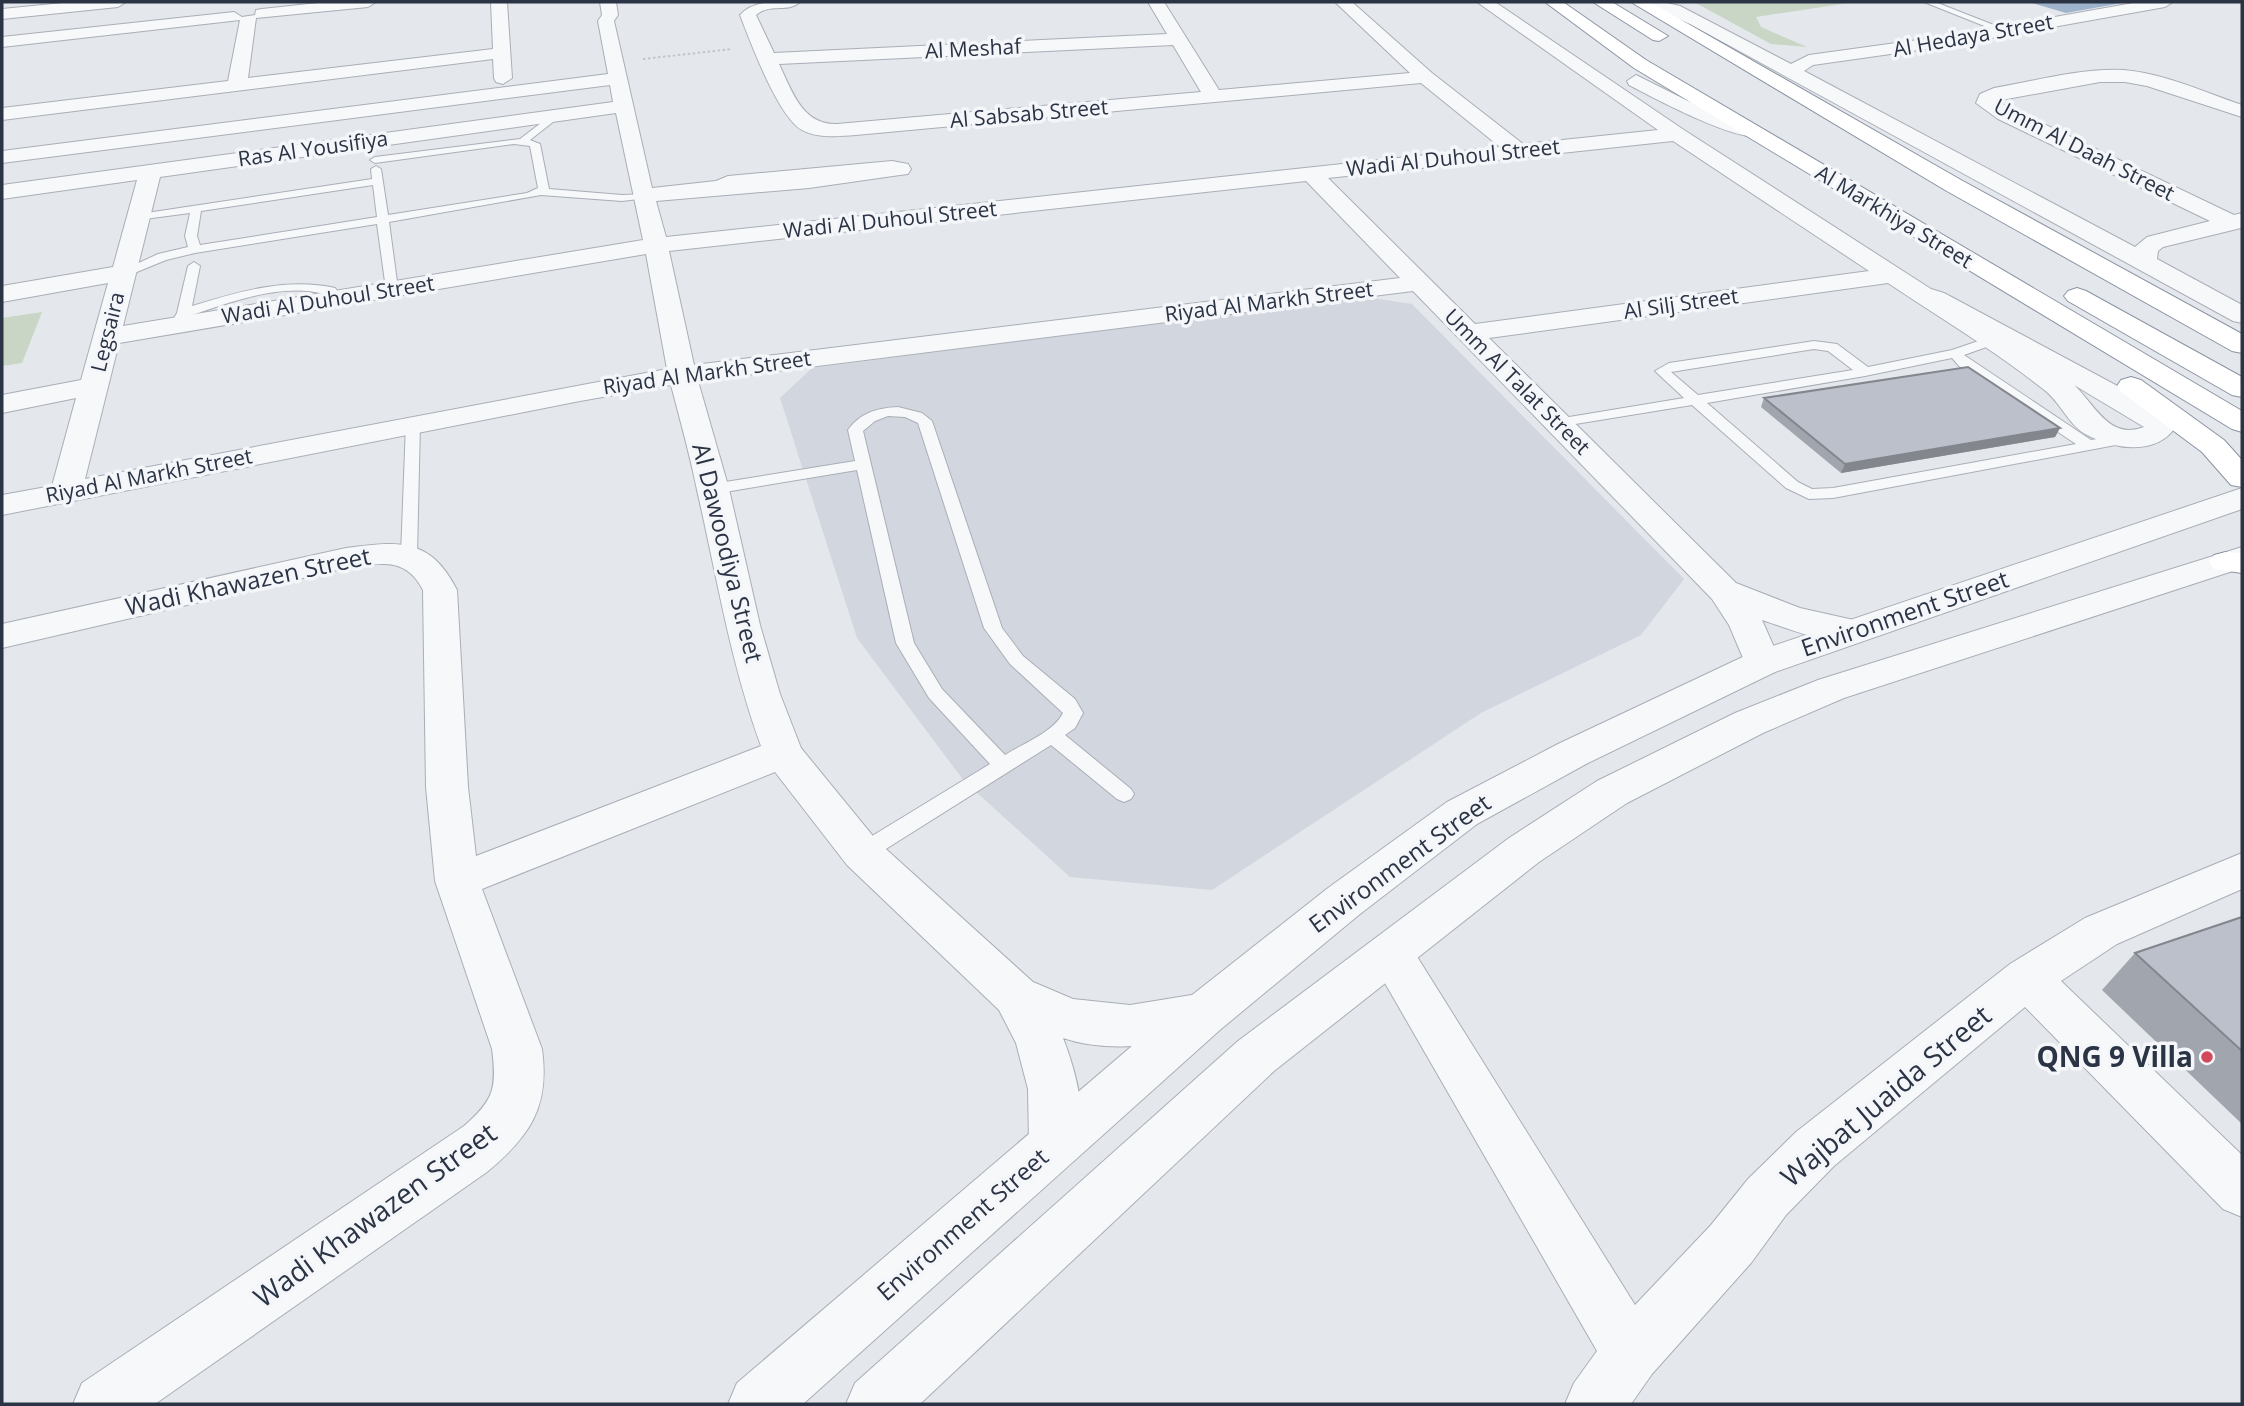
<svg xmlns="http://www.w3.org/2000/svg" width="2244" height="1406" viewBox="0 0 2244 1406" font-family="'Open Sans',sans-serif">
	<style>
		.built { fill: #d2d6de }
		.green { fill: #c9d6c5 }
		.water { fill: #9fb4cc }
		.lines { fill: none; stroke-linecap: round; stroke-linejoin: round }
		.service-casing { stroke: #a9aeb7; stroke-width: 2 }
		.minor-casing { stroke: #a9aeb7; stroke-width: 2 }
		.tertiary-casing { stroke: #a9aeb7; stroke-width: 2 }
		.trunk-casing { stroke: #8b94a3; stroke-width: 2 }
		.path { stroke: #c2c5cb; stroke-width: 2; stroke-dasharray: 2.5 2.5; stroke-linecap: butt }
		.service { fill: #f7f8fa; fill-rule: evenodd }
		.minor { fill: #f7f8fa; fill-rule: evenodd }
		.tertiary { fill: #f7f8fa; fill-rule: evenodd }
		.trunk { fill: #fff; fill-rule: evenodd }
		.wall { fill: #a1a5ae }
		.shaded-wall { fill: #83868d }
		.building { fill: #bbc0ca; stroke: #83868d; stroke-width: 2 }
		.poi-dot { fill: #d1495b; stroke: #f4f6f9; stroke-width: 2.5 }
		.labels { text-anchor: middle; stroke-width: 7; stroke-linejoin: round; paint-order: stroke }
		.far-street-label { font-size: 21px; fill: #2b3445; stroke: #f4f6f9 }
		.street-label { font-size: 24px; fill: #2b3445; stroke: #f4f6f9 }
		.near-poi-label { font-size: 28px; font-weight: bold; fill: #2b3445; stroke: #f4f6f9; text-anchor: end }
		.near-street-label { font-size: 28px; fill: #2b3445; stroke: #f4f6f9 }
	</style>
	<rect width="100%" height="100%" fill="#e4e7ec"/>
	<path class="built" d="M1366 297 1412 304 1684 579 1641 635 1481 713 1212 890 1070 877 964 781 857 638 780 398 812 368Z"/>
	<g class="green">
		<path d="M1694 2H1855L1756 17 1761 27 1807 47 1771 44Z"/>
		<path d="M42 312 22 363 2 366V318Z"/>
	</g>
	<path class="water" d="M2029 2H2128L2066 13Z"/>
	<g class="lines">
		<defs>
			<g id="service">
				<path d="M1924 2H1935L2009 31 2002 33Z"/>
				<path d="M554 113 559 116 558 118 530 140 540 144 549 189 622 195 647 194V198L622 201 541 195 389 222 398 289 392 293 386 289 377 224 195 253 166 260 127 276H119L117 273 158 254 188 247 185 236 190 213 137 220 133 219V215L372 179 371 169 376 166 381 169 388 215 527 193 538 188 530 146 514 144 375 163 370 160 375 157 520 139ZM373 185 377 217 200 245 197 236 201 211Z"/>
				<path d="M194 262 200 266 192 306C238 292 287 277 335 288L343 298 337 302C331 300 329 295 324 294 281 282 229 303 189 316L182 328H172L170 325 177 313 188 266Z"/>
				<path d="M1990 337 1995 338V344L1964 355 2091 440 2132 433 2137 435 2140 438 2137 441 1833 498 1809 499 1786 488 1692 405 1557 427 1550 423 1557 419 1684 398 1655 371 1669 363 1814 341 1837 344 1868 367 1952 350ZM1814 349 1828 351 1853 370 1698 395 1671 372ZM1952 358 1959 366 2076 444 1833 488 1812 489 1798 482 1707 403 1865 376Z"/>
				<path d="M898 407 922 413 932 421 1002 628 1023 656 1075 699 1083 713 1075 728 1065 735 1131 789 1134 794 1131 799 1124 802 1117 799 1051 745 870 859 862 861 854 859 851 853 854 847 990 764 929 698 896 643 857 470 713 494 705 489 713 484 855 461 848 430C860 413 877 408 898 407ZM888 416 905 417 918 423 984 628 1010 664 1063 713C1054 732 1022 744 1005 755L942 689 914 643 863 431 875 421Z"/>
				<path d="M413 420 420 424 417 555 409 560 401 555 406 424Z"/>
			</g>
			<g id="minor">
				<path d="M73 2H126L118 7 2 19V9Z"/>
				<path d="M327 2H376L368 7 256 18 248 78 493 49 491 2H507L512 78 503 84 496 82 494 78 493 59 2 120V108L228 81 240 20 2 47V37L234 12 242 17 255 15 256 10 262 9Z"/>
				<path d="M600 2H616L618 15 614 21 652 188 716 181 728 176 892 161 908 164 911 169 908 174 900 175 809 188 656 201 666 237 1500 147 1421 83 856 135C839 136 818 139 802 130 778 117 750 41 740 15 753 0 779 1 800 2 789 13 769 3 756 15L774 53 1167 34 1148 2H1164L1219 90 1410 73 1335 2H1352L1432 73 1523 144 1658 130 1477 2H1495L1684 130 1931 289 1944 293 2138 397 2167 417 2175 428C2155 456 2114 449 2087 435 2068 425 2061 402 2043 389 1994 350 1940 318 1888 283L1489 338 1736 583 1800 608 1867 623 1872 631 1867 639C1835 648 1793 630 1762 620L1781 663 1775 672 1762 675 1749 672 1729 625 1712 599 1413 291 698 381 729 489 760 625 780 694 801 748 877 841 1033 982 1073 999 1130 1005 1204 993 1221 999 1228 1014 1221 1029C1176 1045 1109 1054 1063 1038 1077 1074 1090 1124 1074 1161L1055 1168 1036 1161 1029 1144 1028 1089 1016 1043 999 1010 847 865 775 772 482 889 542 1049C550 1107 530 1136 487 1172L155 1404H73L82 1383 464 1126C494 1100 497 1088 492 1049L435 881 426 787 423 590C405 555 379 564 346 568L2 648V624L346 548C399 541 430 537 457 590L468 787 476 856 761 746C730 661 717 577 697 490 690 455 680 420 671 385L580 401 2 515V495L52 486 76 398 2 413V395L81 380 108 283 2 302V286L113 267 137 180 2 199V185L613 102 610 85 2 163V151L608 74 598 21 602 15ZM1173 45 1201 92 837 124C802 125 792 91 779 64ZM616 113 643 240 123 326 160 177ZM1673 141 1869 271 1475 324 1328 178ZM1306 181 1400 278 694 365 669 251ZM646 254 667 369 85 479 119 343ZM2074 385 2144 427C2109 441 2094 403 2074 385Z"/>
				<path d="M1636 2H1662L1680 6 1791 64 1809 55 1947 36 2139 2H2173L2165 7 1947 46 1813 65 1804 71 2135 247 2147 237 2210 221 1998 119 1976 103 1980 94 1994 88C2036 81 2080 68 2123 70 2163 73 2204 92 2242 105V117L2147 86 2125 82H2100L1996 101 2234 215 2242 213 2241 228 2163 247 2158 251 2157 259 2242 305V323L2233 321 1690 24 1668 14 1638 5Z"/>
				<path d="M1636 75 1688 101 1760 128 1763 132 1760 136C1736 142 1654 98 1629 85L1627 81Z"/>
				<path d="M2242 853V889L2117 944 2061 981 2242 1155V1217L2223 1209 2025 1007 1834 1166 1786 1215 1751 1263 1652 1374 1631 1404H1565L1574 1383 1597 1351 1367 952 1374 939 1390 933 1406 939 1635 1305 1711 1225 1748 1179 1796 1132 2010 964 2085 918Z"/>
			</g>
			<g id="tertiary">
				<path d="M2242 488V509L1775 672 1586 764 1477 824 1360 914 1221 1029 803 1404H728L737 1383 1187 999 1328 888 1447 802 1558 744 1749 654Z"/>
				<path d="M2242 547V568L1844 698 1763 733 1627 803 1539 862 1274 1071 920 1404H846L855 1383 1238 1041 1509 838 1597 781 1735 713 1818 680Z"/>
			</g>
			<g id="trunk">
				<path d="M1545 2H1563L1646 60 2242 411V432L2232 429 1634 68Z"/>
				<path d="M1593 2H1612L1668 36 1659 41 1653 40Z"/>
				<path d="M1631 2H1650L1961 180 2242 334V353L2232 351 1945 190Z"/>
				<path d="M2077 288 2086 291 2242 377V397L2232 395 2068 301 2064 296 2068 291Z"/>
				<path d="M2131 377 2141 380 2224 440 2242 460V487L2231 485 2202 452 2121 392 2117 386 2121 380Z"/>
				<path d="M2226 552 2242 553V573L2214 569 2209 562 2214 555Z"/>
			</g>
		</defs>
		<use href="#service" class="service-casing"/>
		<use href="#minor" class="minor-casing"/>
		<use href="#tertiary" class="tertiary-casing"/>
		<use href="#trunk" class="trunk-casing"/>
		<path class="path" d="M643 59 732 49"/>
		<use href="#service" class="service"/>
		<use href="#minor" class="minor"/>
		<use href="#tertiary" class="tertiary"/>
		<use href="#trunk" class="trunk"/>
	</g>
	<g class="wall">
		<path d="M1764 398 2060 428 2055 437 1841 473 1761 407Z"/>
		<path d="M2242 917V1124L2102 990 2135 953Z"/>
	</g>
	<path class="shaded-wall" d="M2060 428 2055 437 1841 473 1845 464Z"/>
	<g class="building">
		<path d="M1968 367 2060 428 1845 464 1764 398Z"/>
		<path d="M2242 917V1051L2135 953Z"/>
	</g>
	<circle class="poi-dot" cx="2207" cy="1057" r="7"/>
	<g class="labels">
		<g class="far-street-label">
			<text transform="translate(1973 36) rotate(-10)" y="7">Al Hedaya Street</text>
			<text transform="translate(973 49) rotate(-3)" y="7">Al Meshaf</text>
			<text transform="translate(1029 114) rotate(-5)" y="7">Al Sabsab Street</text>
			<text transform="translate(313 149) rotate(-8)" y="7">Ras Al Yousifiya</text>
			<text transform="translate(2084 150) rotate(27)" y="7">Umm Al Daah Street</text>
			<text transform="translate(1453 158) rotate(-6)" y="7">Wadi Al Duhoul Street</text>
			<text transform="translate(1894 217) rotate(31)" y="7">Al Markhiya Street</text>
			<text transform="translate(890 220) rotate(-6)" y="7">Wadi Al Duhoul Street</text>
			<text transform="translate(328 300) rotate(-9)" y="7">Wadi Al Duhoul Street</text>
			<text transform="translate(1269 302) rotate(-7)" y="7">Riyad Al Markh Street</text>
			<text transform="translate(1681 304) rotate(-8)" y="7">Al Silj Street</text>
			<text transform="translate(108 332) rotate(-76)" y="7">Legsaira</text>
			<text transform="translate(707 373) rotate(-8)" y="7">Riyad Al Markh Street</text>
			<text transform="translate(1517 382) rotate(45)" y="7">Umm Al Talat Street</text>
			<text transform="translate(149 476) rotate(-11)" y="7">Riyad Al Markh Street</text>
		</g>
		<g class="street-label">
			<text transform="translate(727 553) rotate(76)" y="8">Al Dawoodiya Street</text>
			<text transform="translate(248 582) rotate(-12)" y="8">Wadi Khawazen Street</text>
			<text transform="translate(1905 614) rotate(-19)" y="8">Environment Street</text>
			<text transform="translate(1400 864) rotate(-36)" y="8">Environment Street</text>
			<text transform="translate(963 1225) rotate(-41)" y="8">Environment Street</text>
		</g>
		<g class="near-poi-label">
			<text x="2193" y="1067">QNG 9 Villa</text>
		</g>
		<g class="near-street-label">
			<text transform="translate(1886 1096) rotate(-40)" y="10">Wajbat Juaida Street</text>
			<text transform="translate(375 1215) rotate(-36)" y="10">Wadi Khawazen Street</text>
		</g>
	</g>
	<rect width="2244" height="1406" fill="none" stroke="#2b3445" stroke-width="7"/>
</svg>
